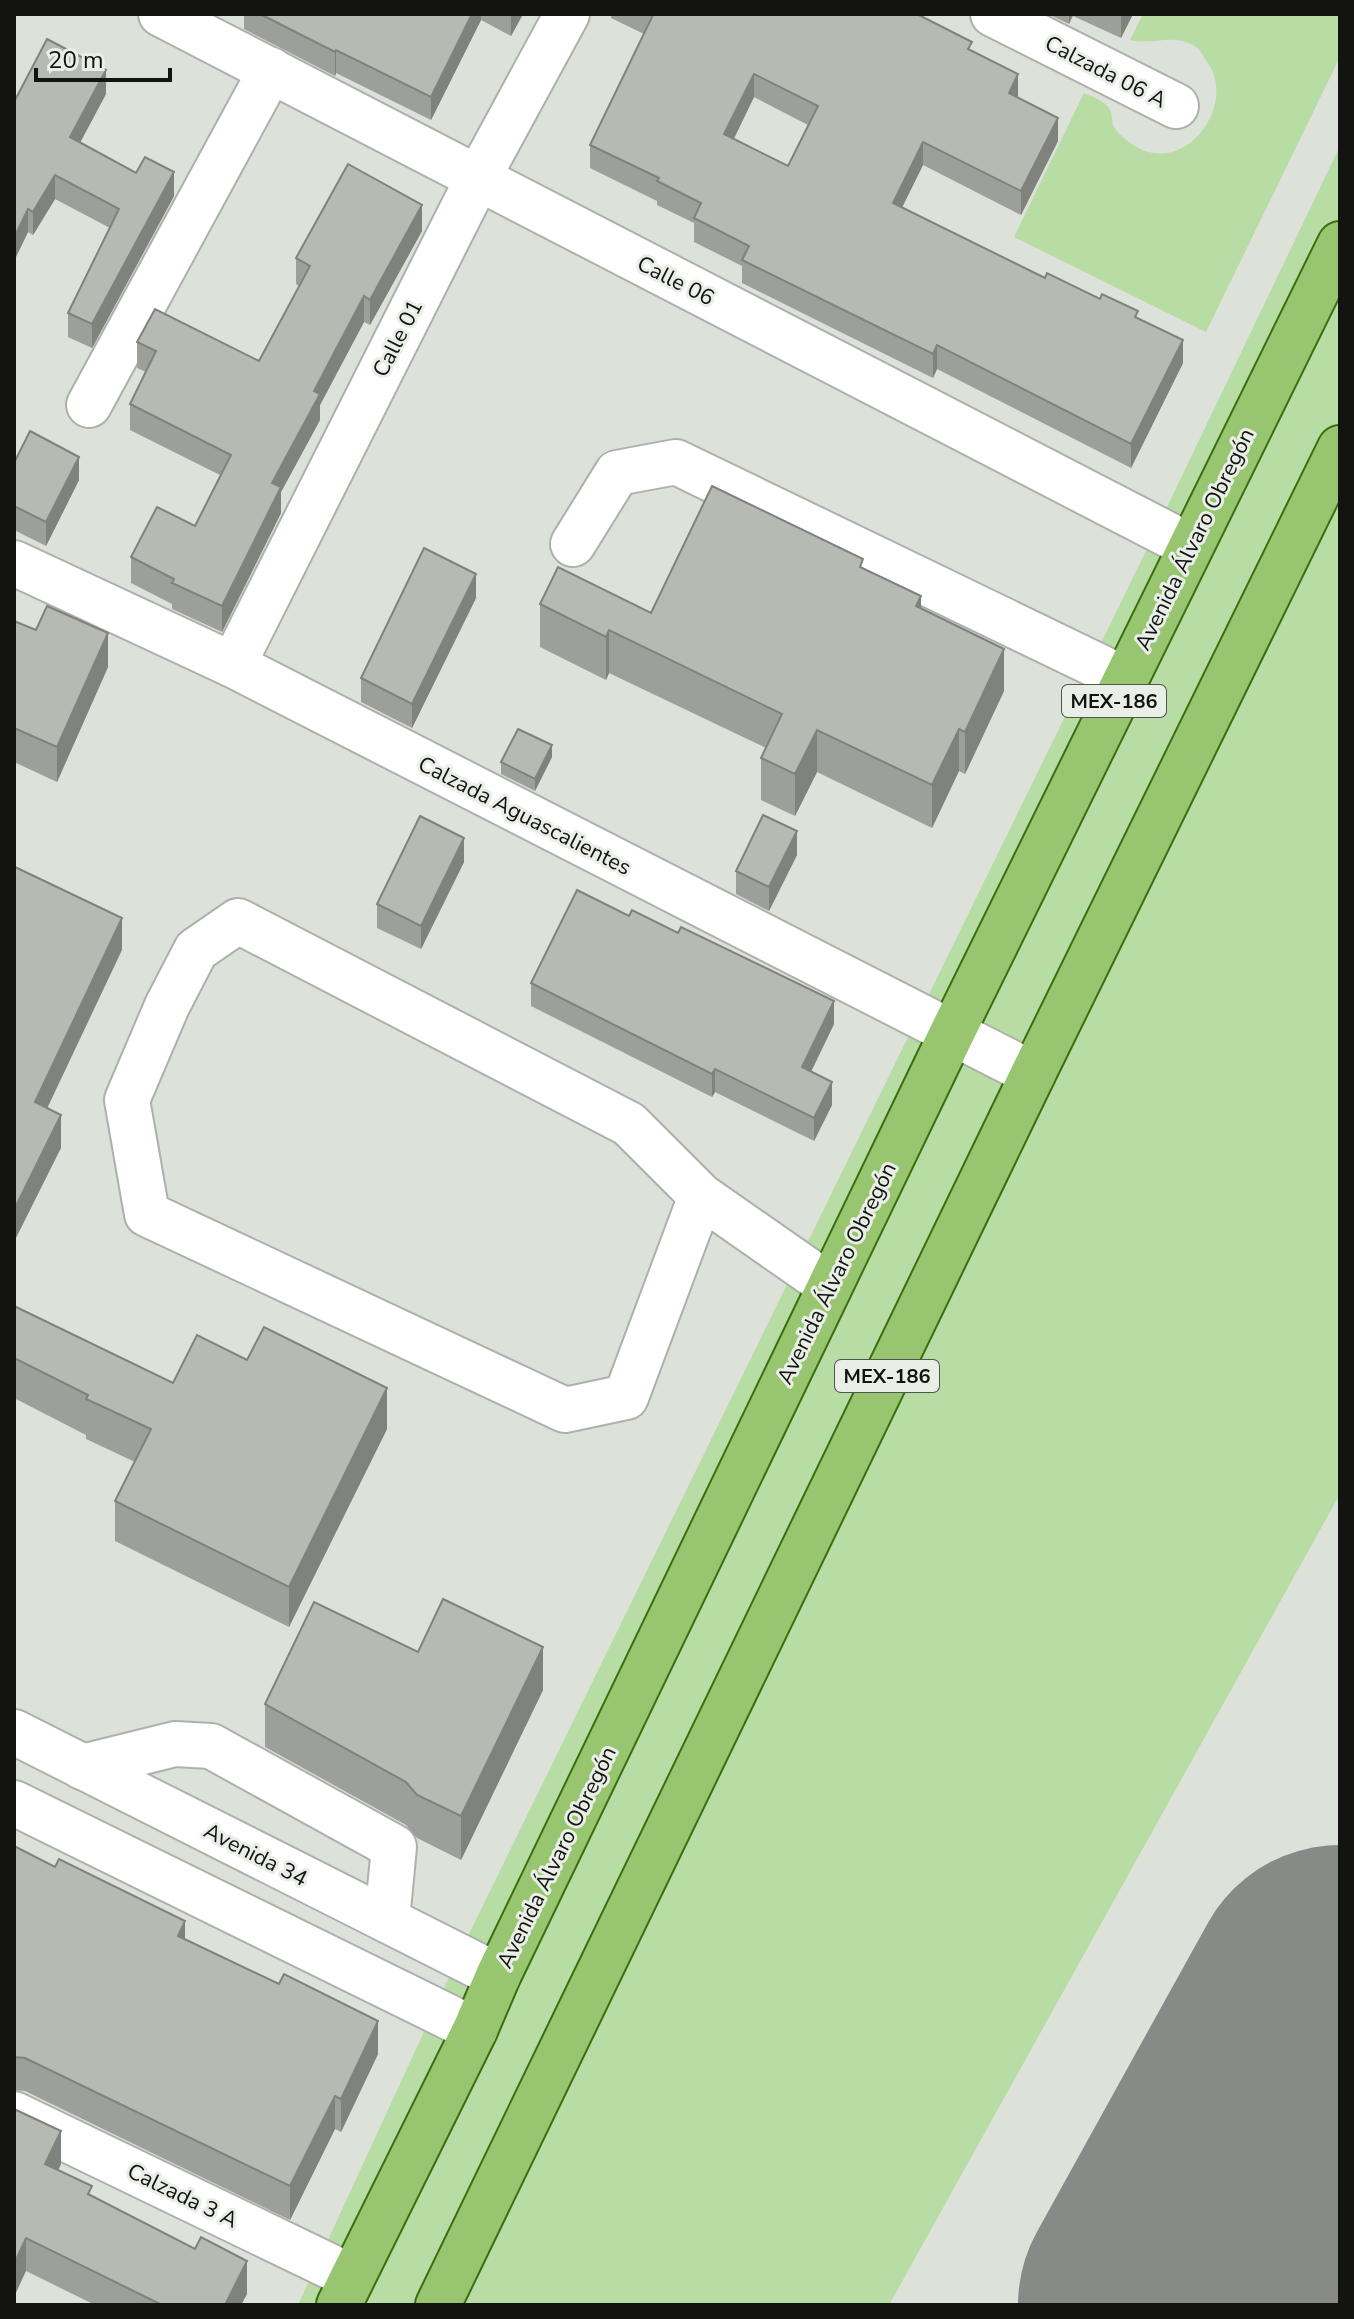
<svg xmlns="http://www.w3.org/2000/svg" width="1354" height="2319" viewBox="0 0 1354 2319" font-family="'Nunito Sans',sans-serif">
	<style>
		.green { fill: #b7dca4 }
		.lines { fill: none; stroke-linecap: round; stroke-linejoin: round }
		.taxiway { stroke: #878a86; stroke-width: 122 }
		.runway { stroke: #878a86; stroke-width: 302 }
		.minor-casing { stroke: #adb1ab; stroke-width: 48 }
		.major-casing { stroke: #3c6e11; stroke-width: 48 }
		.minor { stroke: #fff; stroke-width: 44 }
		.major { stroke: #97c570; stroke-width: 44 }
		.wall { fill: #9da09a; fill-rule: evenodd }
		.shaded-wall { fill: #7f827d }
		.building { fill: #b6bab3; stroke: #7f827d; stroke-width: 2; fill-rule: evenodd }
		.labels { text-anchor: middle; stroke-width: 6; stroke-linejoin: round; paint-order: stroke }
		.shield { fill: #e9eee7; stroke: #535552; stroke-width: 2 }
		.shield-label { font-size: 20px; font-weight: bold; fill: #131412 }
		.street-label { font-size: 22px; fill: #131412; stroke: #e9eee7 }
	</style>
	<rect width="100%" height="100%" fill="#dce1da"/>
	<g class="green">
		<path d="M1143 14H1340V57L1206 332 1014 237 1084 93C1093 97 1105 101 1110 110 1113 115 1111 122 1114 127 1120 137 1138 150 1149 152 1196 164 1235 98 1207 62 1204 57 1200 50 1196 47 1172 32 1153 46 1130 40Z"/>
		<path d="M1340 146V1494L889 2305H298L470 1932 1146 551Z"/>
	</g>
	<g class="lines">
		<path class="taxiway" d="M1175 2305 1190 2266"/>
		<path class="runway" d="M1169 2305 1340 1996"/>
		<defs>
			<g id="minor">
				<path d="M161 14 1190 546"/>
				<path d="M993 14 1176 106"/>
				<path d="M89 405 271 70"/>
				<path d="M573 544 617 473 676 462 1125 679"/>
				<path d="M14 563 233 665 1033 1074"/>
				<path d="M233 665 478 178 567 14"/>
				<path d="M701 1196 626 1397 565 1410 147 1214 127 1100 167 1006 196 950 238 921 629 1124 701 1196 830 1286"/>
				<path d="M14 1732 498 1976"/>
				<path d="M82 1767 175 1744 211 1746 394 1847 387 1920"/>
				<path d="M14 1803 475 2030"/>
				<path d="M14 2114 352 2277"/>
			</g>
			<g id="major">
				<path d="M339 2305 475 2030 498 1976 952 1033 1340 244"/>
				<path d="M438 2305 1033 1074 1340 448"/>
			</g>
		</defs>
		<use href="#minor" class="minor-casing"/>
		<use href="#major" class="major-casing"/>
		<use href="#minor" class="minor"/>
		<use href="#major" class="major"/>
	</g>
	<g class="wall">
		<path d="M244 14H523L511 36 481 20 431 120 336 73 335 76 244 29Z"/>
		<path d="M611 14H917L972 51 1058 141 1021 215 923 165 902 207 1045 278 1138 318 1183 363 1131 468 937 369 933 378 742 283V266L694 242V223L657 205V201L590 168V145L644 34 611 18ZM754 97 808 125 788 166 734 139Z"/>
		<path d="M1048 14H1133L1121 38 1073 16 1069 24Z"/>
		<path d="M106 94 80 143 174 196 92 348 68 337V313L110 228 55 199 33 235 28 232 14 261V102Z"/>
		<path d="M422 231 370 325 364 322 320 405V420L281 492V513L222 632 172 609V604L131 583V557L195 526 220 475 130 430V404L146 372 137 368V342L259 361 299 286 296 284V258Z"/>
		<path d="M14 463 79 480 46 546 14 530Z"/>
		<path d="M863 569 921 609 1004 691 965 774 959 771 932 828 817 772 795 816 761 800V758L766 748 609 673 606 680 540 647V604L651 613Z"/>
		<path d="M476 598 412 728 361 702V678Z"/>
		<path d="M14 621 108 667 57 782 14 762Z"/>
		<path d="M552 757 535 791 501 774V762Z"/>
		<path d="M797 855 769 911 736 894V871Z"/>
		<path d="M464 862 421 949 377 928V904Z"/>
		<path d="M629 916 834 1024 811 1072 832 1105 814 1141 715 1092 712 1097 531 1006V983Z"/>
		<path d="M14 1306 173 1383 387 1429 289 1627 115 1541V1501L135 1462 86 1439V1435L14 1398Z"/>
		<path d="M418 1652 543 1690 461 1860 417 1838 406 1825 265 1747V1704Z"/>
		<path d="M14 1846 185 1939 378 2054 341 2132 335 2129 290 2220 25 2091 14 2090Z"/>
		<path d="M14 2109 61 2164 58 2170 92 2196 247 2294 241 2305H95L26 2271Z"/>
	</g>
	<g class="shaded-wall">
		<path d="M472 14H481V20L431 120V97Z"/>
		<path d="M511 14H523L511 36Z"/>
		<path d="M1069 14H1073L1069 24Z"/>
		<path d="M1121 14H1133L1121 38Z"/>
		<path d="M336 50V73L335 76V52Z"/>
		<path d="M106 70V94L70 161V137Z"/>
		<path d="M754 74V97L724 158V134Z"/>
		<path d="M1018 74V97L1009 93Z"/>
		<path d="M1058 118V141L1021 215V191Z"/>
		<path d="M923 142V165L893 226V203Z"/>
		<path d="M174 172V196L92 348V324Z"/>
		<path d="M55 175V199L33 235V212Z"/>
		<path d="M422 205V231L370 325V300Z"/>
		<path d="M28 209V232L14 261V238Z"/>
		<path d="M364 296V322L320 405V420L281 492V513L222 632V606L272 483 314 391Z"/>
		<path d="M1183 340V363L1131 468V444Z"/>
		<path d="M937 345V369L933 378V354Z"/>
		<path d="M79 457V480L46 546V522Z"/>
		<path d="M476 574V598L412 728V704Z"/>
		<path d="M921 596V639L916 606Z"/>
		<path d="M609 630V673L606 680V637Z"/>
		<path d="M108 633V667L57 782V747Z"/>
		<path d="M1004 649V691L965 774V732Z"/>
		<path d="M959 729V771L932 828V785Z"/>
		<path d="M817 730V772L795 816V774Z"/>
		<path d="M552 745V757L535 791V779Z"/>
		<path d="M797 831V855L769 911V887Z"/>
		<path d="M464 838V862L421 949V926Z"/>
		<path d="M122 918V950L35 1134V1102Z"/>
		<path d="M834 1001V1024L802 1090V1067Z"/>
		<path d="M715 1069V1092L712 1097V1074Z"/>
		<path d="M832 1082V1105L814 1141V1118Z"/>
		<path d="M61 1115V1148L14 1242V1210Z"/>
		<path d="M387 1388V1429L289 1627V1587Z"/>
		<path d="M543 1647V1690L461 1860V1816Z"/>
		<path d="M185 1921V1954L178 1936Z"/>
		<path d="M378 2021V2054L341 2132V2099Z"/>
		<path d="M335 2096V2129L290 2220V2186Z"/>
		<path d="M61 2131V2164L45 2197V2164Z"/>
		<path d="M26 2238V2271L14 2297V2264Z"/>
		<path d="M247 2261V2294L241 2305H225Z"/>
	</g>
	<g class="building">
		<path d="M260 14H472L431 97 336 50 335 52Z"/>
		<path d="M651 14H917L972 42 968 49 1018 74 1009 93 1058 118 1021 191 923 142 893 203 1045 278 1047 273 1100 299 1102 294 1138 311 1135 317 1183 340 1131 444 937 345 933 354 742 260 749 246 694 218 701 203 657 181 659 178 590 145 653 15ZM754 74 818 106 788 166 724 134Z"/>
		<path d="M47 39 106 70 70 137 136 173 145 157 174 172 92 324 68 313 119 209 55 175 33 212 28 209 14 238V102Z"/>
		<path d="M348 164 422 205 370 300 364 296 314 391 320 394 272 483 281 487 222 606 172 583 174 579 131 557 157 507 195 526 231 455 130 404 156 351 137 342 155 309 259 361 310 266 296 258Z"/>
		<path d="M30 431 79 457 46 522 14 506V463Z"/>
		<path d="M712 486 863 559 860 567 921 596 916 606 1004 649 965 732 959 729 932 785 817 730 795 774 761 758 782 714 609 630 606 637 540 604 558 567 651 613Z"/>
		<path d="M424 548 476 574 412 704 361 678Z"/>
		<path d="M47 606 108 633 57 747 14 728V621L36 630Z"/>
		<path d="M518 729 552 745 535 779 501 762Z"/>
		<path d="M763 815 797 831 769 887 736 871Z"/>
		<path d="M420 816 464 838 421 926 377 904Z"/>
		<path d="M15 867 122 918 35 1102 61 1115 14 1210V870Z"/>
		<path d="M577 890 629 916 632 910 678 933 681 927 834 1001 802 1067 832 1082 814 1118 715 1069 712 1074 531 983Z"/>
		<path d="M14 1306 173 1383 197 1335 247 1360 264 1327 387 1388 289 1587 115 1501 151 1429 86 1399 88 1395 14 1358Z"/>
		<path d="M443 1599 543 1647 461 1816 417 1795 406 1782 265 1704 314 1602 418 1652Z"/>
		<path d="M14 1846 55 1867 59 1859 185 1921 178 1936 279 1984 284 1974 378 2021 341 2099 335 2096 290 2186 25 2058 14 2057Z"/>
		<path d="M14 2109 61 2131 45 2164 92 2186 88 2194 195 2249 201 2237 247 2261 225 2305H162L26 2238 14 2264Z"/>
	</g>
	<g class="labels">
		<g class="shield">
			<rect x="1062" y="685" width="104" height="32" rx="6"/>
			<rect x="835" y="1360" width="104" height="32" rx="6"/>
		</g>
		<g class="shield-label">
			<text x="1114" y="708">MEX-186</text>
			<text x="887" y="1383">MEX-186</text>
		</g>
		<g class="street-label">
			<text transform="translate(1106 71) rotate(27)" y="8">Calzada 06 A</text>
			<text transform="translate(676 280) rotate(27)" y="8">Calle 06</text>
			<text transform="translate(397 338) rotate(-63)" y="8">Calle 01</text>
			<text transform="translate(1194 539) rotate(-64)" y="8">Avenida Álvaro Obregón</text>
			<text transform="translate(525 815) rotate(27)" y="8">Calzada Aguascalientes</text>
			<text transform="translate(836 1273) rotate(-64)" y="8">Avenida Álvaro Obregón</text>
			<text transform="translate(256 1854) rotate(27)" y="8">Avenida 34</text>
			<text transform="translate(556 1857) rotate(-64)" y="8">Avenida Álvaro Obregón</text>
			<text transform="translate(183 2195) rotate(26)" y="8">Calzada 3 A</text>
		</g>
	</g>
	<rect width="1354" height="2319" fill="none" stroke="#131412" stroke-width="32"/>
	<path d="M36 68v12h134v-12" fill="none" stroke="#131412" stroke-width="4"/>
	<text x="48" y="68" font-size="24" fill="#131412" stroke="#e9eee7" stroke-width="6" paint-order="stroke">20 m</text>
</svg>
